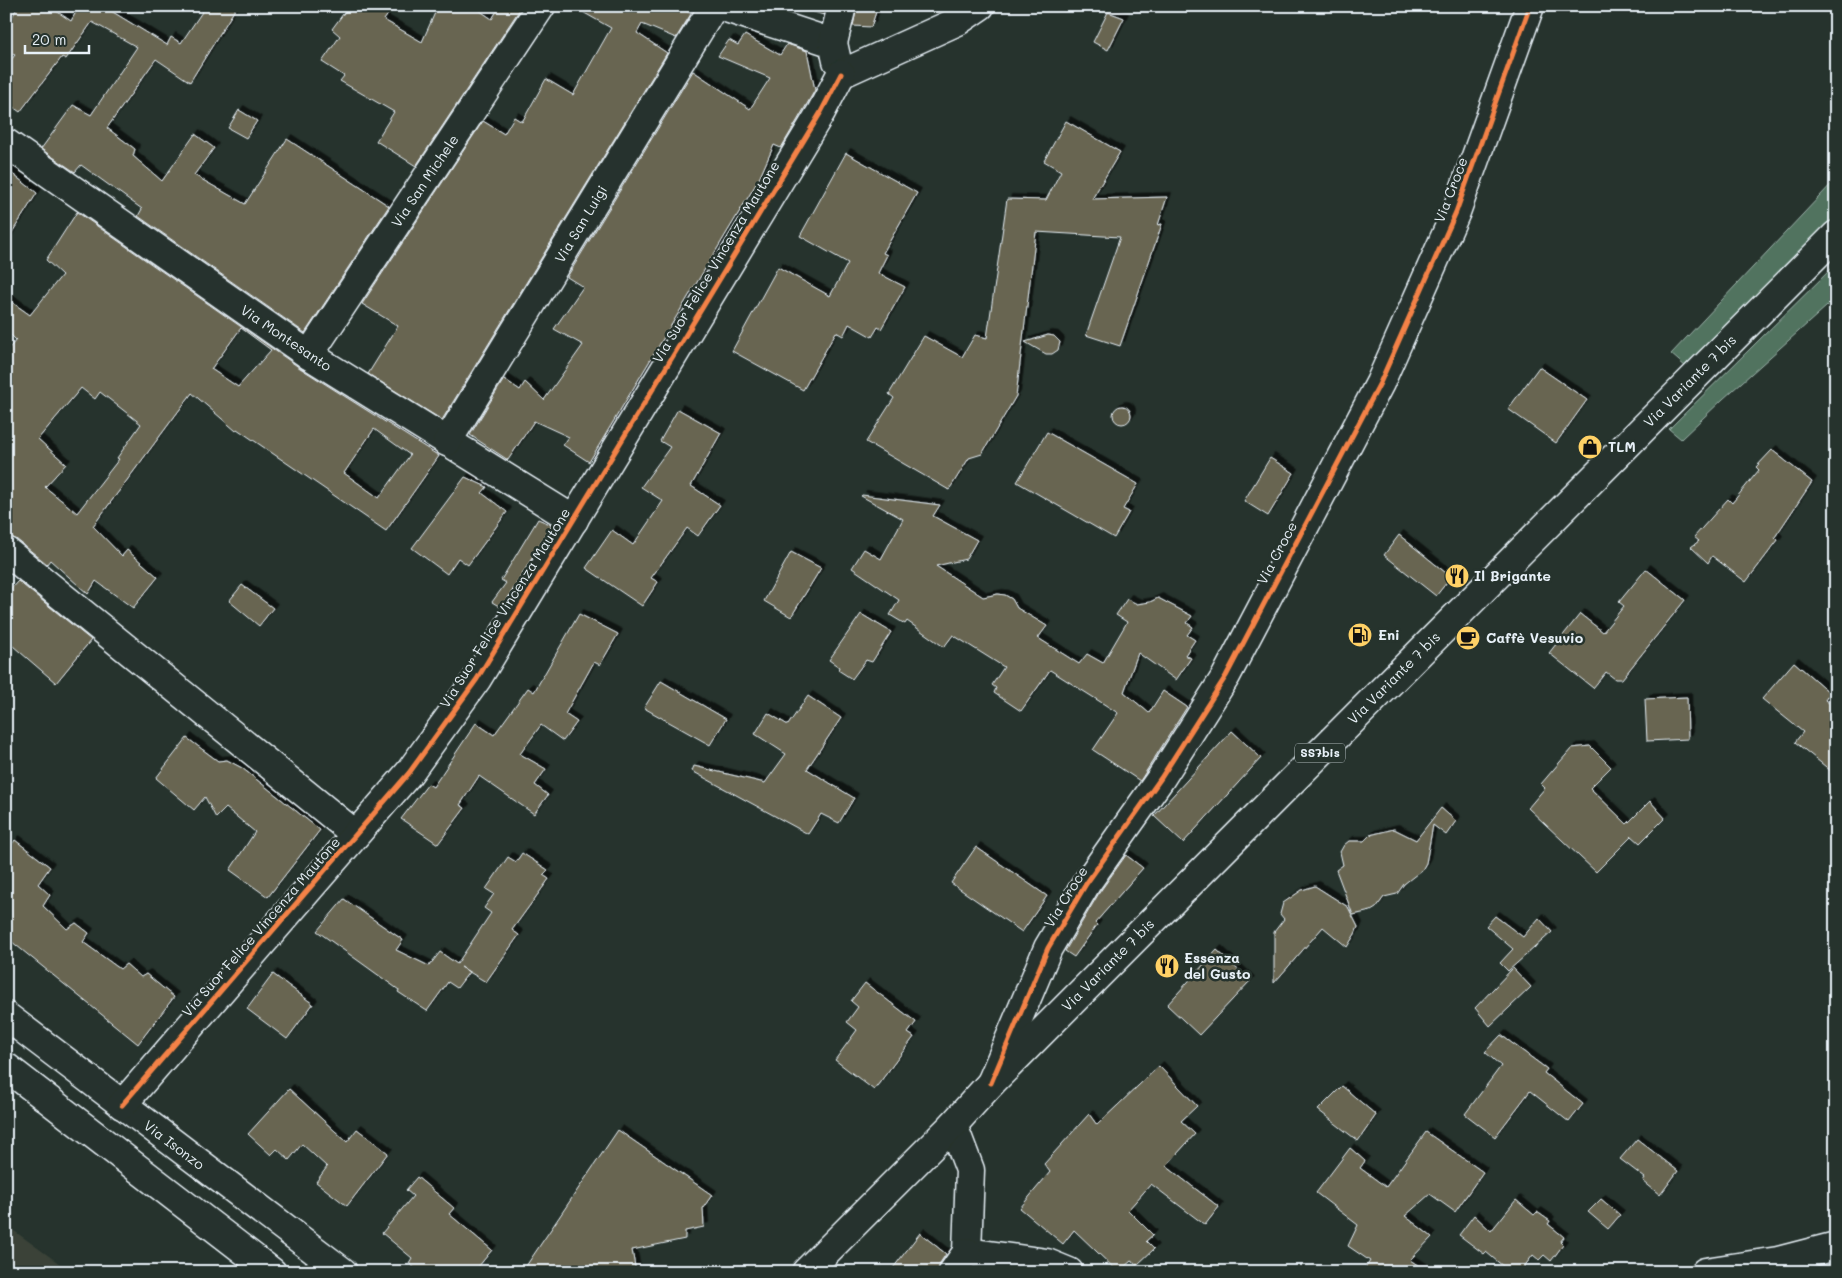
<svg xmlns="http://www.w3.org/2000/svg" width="1842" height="1278" viewBox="0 0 1842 1278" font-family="Mali,sans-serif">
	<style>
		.built { fill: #3a4238 }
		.green { fill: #51735e; stroke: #9cb2ab }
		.building { fill: #686551; stroke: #e8f1f8; fill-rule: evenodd; filter: url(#shadow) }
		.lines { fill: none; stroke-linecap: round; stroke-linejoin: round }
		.minor-casing { stroke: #e8f1f8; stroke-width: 31 }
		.major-casing { stroke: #e8f1f8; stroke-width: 31 }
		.minor { stroke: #26332d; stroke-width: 28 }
		.major { stroke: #26332d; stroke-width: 28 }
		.cycleway-casing { stroke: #26332d; stroke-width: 8 }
		.cycleway { stroke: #f48246; stroke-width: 5 }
		.labels { text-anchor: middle; stroke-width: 5; stroke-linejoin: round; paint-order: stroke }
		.shield { fill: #26332d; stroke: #aeb8bb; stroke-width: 1 }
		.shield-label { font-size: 12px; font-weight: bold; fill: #e8f1f8 }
		.street-label { font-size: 14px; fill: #e8f1f8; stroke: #26332d }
		.poi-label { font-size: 14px; font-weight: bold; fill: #e8f1f8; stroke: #26332d; text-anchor: start }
	</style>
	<defs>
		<filter id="shadow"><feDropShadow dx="4.5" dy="-4.5" stdDeviation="0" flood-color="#0009"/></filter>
	</defs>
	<rect width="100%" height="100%" fill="#26332d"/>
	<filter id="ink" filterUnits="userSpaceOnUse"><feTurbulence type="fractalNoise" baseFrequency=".02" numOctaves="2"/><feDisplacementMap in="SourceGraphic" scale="10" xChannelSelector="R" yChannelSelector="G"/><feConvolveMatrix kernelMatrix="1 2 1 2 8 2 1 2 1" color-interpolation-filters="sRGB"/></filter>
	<g filter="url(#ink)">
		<path class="built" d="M6 1225 71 1272H6Z"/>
		<g class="green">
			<path d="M1836 179V215L1686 367 1671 354Z"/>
			<path d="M1836 264V298L1723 399 1681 439 1669 429Z"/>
		</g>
		<g class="building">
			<path d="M18 6H49L71 21 76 12 66 6H103L167 45 171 37 181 43 206 6H237L190 82 156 59 107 128 135 149 133 156 162 181 195 134 214 148 194 175 245 204 287 139 389 206 305 333 138 216 142 209 81 165 75 172 41 149 73 105 91 115 137 47 92 22 66 59 62 57 20 112 6 102V66L15 55 6 49V28Z"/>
			<path d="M349 6H394L384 20 422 42 438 6H473L492 19 500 6H522L416 166 376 141 394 112 340 81 344 76 322 62 340 36 332 29Z"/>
			<path d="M572 6H679L691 14 676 38 642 24 637 33 667 53 442 420 368 374 398 326 362 304 483 121 504 134 514 117 522 122 546 79 573 95 611 28Z"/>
			<path d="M811 6H826L824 15 810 11Z"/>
			<path d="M857 6H878L871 27 853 26Z"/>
			<path d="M1108 12 1124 18 1108 50 1093 42Z"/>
			<path d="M745 35 780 55 787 44 807 51 815 90 807 104 781 148 774 145 759 179 589 462 563 445 569 437 534 421 508 460 470 435 504 379 520 390 525 382 544 400 583 345 554 329 583 287 567 277 693 71 750 109 770 78 718 56 729 40 738 45Z"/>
			<path d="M239 110 257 121 246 138 228 128Z"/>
			<path d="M1066 121 1120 152 1092 199 1167 197 1158 225 1162 224 1120 346 1086 335 1120 237 1036 232 1016 396 982 454 969 458 949 490 866 442 894 398 889 394 924 336 962 357 975 335 987 338 1007 199 1046 200 1061 171 1044 161Z"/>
			<path d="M846 153 917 193 883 253 887 255 878 273 905 287 881 329 878 327 872 337 849 324 843 336 836 332 803 390 732 351 778 267 830 296 848 263 800 236Z"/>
			<path d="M6 169 37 193 6 242Z"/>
			<path d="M77 212 300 368 439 456 386 531 237 429 236 431 192 393 93 526 122 556 127 550 158 577 133 608 96 581 88 594 50 560 47 564 16 539 6 536V352L16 340 6 330V298L30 315 62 275 46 260ZM241 328 271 350 238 387 211 369ZM81 388 95 399 100 392 141 424 117 458 119 459 77 513 45 487 66 464 38 439ZM374 429 410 455 379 498 344 473Z"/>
			<path d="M1048 335 1054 336 1060 342 1058 350 1052 354H1046L1025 342Z"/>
			<path d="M1539 367 1587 400 1556 443 1508 409Z"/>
			<circle cx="1122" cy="415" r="9"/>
			<path d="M678 409 721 433 691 486 720 505 698 536 687 528 651 578 658 582 642 606 586 568 612 530 633 545 663 501 641 487 670 447 660 441Z"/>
			<path d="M1047 432 1138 484 1123 509 1129 512 1114 538 1017 482Z"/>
			<path d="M1772 450 1812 482 1775 537 1778 540 1746 582 1712 556 1708 563 1691 547 1699 541 1694 537 1728 499 1732 503 1759 470 1756 467Z"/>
			<path d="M1270 458 1294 473 1268 516 1244 501Z"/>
			<path d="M465 477 487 487 482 493 507 512 468 565 458 558 447 574 412 548Z"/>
			<path d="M862 495 940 505 933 516 977 540 966 559 936 566 983 597 998 594 1005 595 1012 599 1017 608 1047 626 1038 638 1079 664 1087 654 1103 663 1127 622 1116 615 1127 599 1137 604 1150 602 1158 598 1192 616 1187 623 1193 627 1187 635 1195 640 1185 655 1191 658 1176 680 1138 653 1124 692 1149 713 1163 691 1187 707 1140 781 1093 750 1118 713 1050 670 1021 711 994 693 996 688 992 685 1004 667 953 635 944 647 907 621 905 624 890 615 899 600 852 568 864 549 881 559 903 519 861 496Z"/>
			<path d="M538 519 552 525 502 608 492 602 506 583 501 580Z"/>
			<path d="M1399 535 1451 577 1436 596 1384 555Z"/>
			<path d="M791 552 821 568 791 617 764 601Z"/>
			<path d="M1646 569 1685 600 1622 679H1615L1606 672 1593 688 1549 653 1580 614 1603 632 1624 606 1619 602Z"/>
			<path d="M18 581 91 640 56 683 6 640V594Z"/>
			<path d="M242 585 273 608 259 626 229 601Z"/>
			<path d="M579 614 618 634 600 665 594 662 565 714 577 722 563 741 541 725 520 754 546 769 535 785 548 795 534 814 479 776 460 805 465 808 438 844 401 819 428 784 433 787 476 723 494 735 528 688 534 692Z"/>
			<path d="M861 614 891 632 872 662 866 660 852 679 838 670 839 667 829 660Z"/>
			<path d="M1794 662 1830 693 1825 700 1836 708V775L1795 742 1803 732 1762 699Z"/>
			<path d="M661 681 726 719 710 745 644 708Z"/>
			<path d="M808 696 841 718 807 769 854 798 839 823 821 814 808 834 692 771 694 766 765 783 786 754 755 734 768 713 788 725Z"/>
			<path d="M1687 697 1688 739 1647 741 1645 699Z"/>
			<path d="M1232 731 1261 758 1183 843 1154 816Z"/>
			<path d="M187 738 218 761 227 760 242 768 320 830 268 897 230 870 255 832 226 808 216 818 205 797 194 810 156 778Z"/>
			<path d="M1590 746 1611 767 1590 788 1627 824 1650 801 1665 818 1640 843 1632 836 1596 872 1528 808 1545 788 1541 784 1572 748Z"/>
			<path d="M1441 808 1456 821 1446 835 1433 825 1426 863 1422 870 1404 884 1397 894 1384 897 1376 908 1371 911 1353 915 1336 870 1343 865 1340 852 1344 845 1349 841H1364L1370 835 1394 829 1416 840Z"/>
			<path d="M15 840 50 867 38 884 50 895 43 906 67 929 76 923 89 933 83 942 120 969 126 964 141 977 146 974 174 997 138 1044 6 937V852Z"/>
			<path d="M976 847 1047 896 1022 932 951 883Z"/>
			<path d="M522 853 548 870 543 875 549 879 512 930 519 935 486 982 461 967 469 972 457 988 448 982 427 1011 398 992 399 990 317 931 344 899 403 940 396 950 429 966 440 952 457 964 491 913 484 908 494 894 486 889 508 857 516 862Z"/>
			<path d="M1126 855 1143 868 1095 923 1097 925 1074 957 1065 951 1099 893Z"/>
			<path d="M1315 886 1348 907 1358 927 1355 934 1347 947 1323 927 1274 983V932L1284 919 1280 914 1283 903 1302 890Z"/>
			<path d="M1495 916 1523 937 1539 918 1552 932 1508 971 1500 963 1513 949 1486 926Z"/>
			<path d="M1217 950 1250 981 1199 1035 1167 1005Z"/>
			<path d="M1513 968 1531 987 1490 1026 1475 1008Z"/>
			<path d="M273 974 313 1004 287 1039 247 1009Z"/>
			<path d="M865 983 916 1022 908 1033 914 1037 874 1090 835 1060 857 1030 847 1022 858 1007 851 1001Z"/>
			<path d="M1501 1035 1547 1069 1544 1073 1583 1104 1569 1122 1530 1091 1495 1137 1465 1114 1501 1066 1485 1052Z"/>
			<path d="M1159 1066 1197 1106 1181 1121 1195 1134 1166 1166 1219 1207 1205 1225 1151 1184 1128 1210 1153 1235 1146 1241 1154 1249 1137 1265 1131 1261 1118 1272 1074 1230 1063 1244 1020 1208 1050 1172 1044 1164 1089 1114 1097 1125Z"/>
			<path d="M1342 1086 1376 1115 1358 1141 1318 1110Z"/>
			<path d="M289 1089 347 1142 357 1129 388 1153 347 1206 316 1182 327 1167 302 1144 289 1160 277 1149 271 1155 248 1134Z"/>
			<path d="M618 1130 712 1195 703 1208 704 1227 685 1231V1239L632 1250 636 1272H522Z"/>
			<path d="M1426 1132 1483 1172 1455 1212 1430 1194 1405 1216 1432 1237 1410 1260 1428 1272H1363L1370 1261 1348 1246 1358 1225 1316 1193 1350 1148 1365 1161 1360 1168 1386 1187Z"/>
			<path d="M1637 1139 1678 1171 1660 1195 1643 1181 1645 1178 1620 1159Z"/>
			<path d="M417 1177 454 1208 449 1214 492 1250 474 1272H419L409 1263 412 1258 382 1233 413 1196 406 1190Z"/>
			<path d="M1601 1199 1620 1215 1608 1229 1588 1212Z"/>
			<path d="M1516 1200 1534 1215 1537 1212 1550 1221 1548 1224 1564 1237 1560 1242 1563 1245 1551 1261 1544 1255 1539 1260 1533 1255 1520 1272H1510L1486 1252 1484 1254 1459 1235 1474 1215 1491 1231Z"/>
			<path d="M920 1233 946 1254 940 1263 938 1272H890Z"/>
		</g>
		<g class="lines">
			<defs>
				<g id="minor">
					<path d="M720 6 833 43"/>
					<path d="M837 61 833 43 842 6"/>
					<path d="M841 74 958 21 980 6"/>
					<path d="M6 143 309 355 574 520"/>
					<path d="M309 355 541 6"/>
					<path d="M447 442 714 6"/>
					<path d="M6 551 355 834"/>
					<path d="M6 1016 343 1272"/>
					<path d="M6 1067 272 1272"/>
					<path d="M991 1083 1048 948 1086 884 1161 778 1226 676 1380 383 1456 212 1530 6"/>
					<path d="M122 1105 409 773 477 679 821 112 841 74"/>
					<path d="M953 1125 970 1170 967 1252 1047 1263 1069 1272"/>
					<path d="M953 1272 967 1252"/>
					<path d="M1705 1272 1778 1261 1836 1246"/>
				</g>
				<path id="major" d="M806 1272 953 1125 991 1083 1836 235"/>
			</defs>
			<use href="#minor" class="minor-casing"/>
			<use href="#major" class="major-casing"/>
			<use href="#minor" class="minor"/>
			<use href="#major" class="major"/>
			<defs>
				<g id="cycleway">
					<path d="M991 1083 1048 948 1086 884 1161 778 1226 676 1380 383 1456 212 1530 6"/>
					<path d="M122 1105 409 773 477 679 821 112 841 74"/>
				</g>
			</defs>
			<use href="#cycleway" class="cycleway-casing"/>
			<use href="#cycleway" class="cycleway"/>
		</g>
	</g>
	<defs>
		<symbol id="shop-disc" viewBox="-11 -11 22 22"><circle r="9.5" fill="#ffd166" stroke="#26332d"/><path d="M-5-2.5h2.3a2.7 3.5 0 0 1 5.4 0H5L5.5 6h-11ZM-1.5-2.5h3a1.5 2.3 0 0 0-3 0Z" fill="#111"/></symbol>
		<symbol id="restaurant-disc" viewBox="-11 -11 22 22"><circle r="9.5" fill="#ffd166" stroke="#26332d"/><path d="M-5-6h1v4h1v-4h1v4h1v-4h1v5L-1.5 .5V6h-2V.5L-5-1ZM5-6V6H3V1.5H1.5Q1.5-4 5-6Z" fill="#111"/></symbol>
		<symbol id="fuel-disc" viewBox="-11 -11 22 22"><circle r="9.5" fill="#ffd166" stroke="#26332d"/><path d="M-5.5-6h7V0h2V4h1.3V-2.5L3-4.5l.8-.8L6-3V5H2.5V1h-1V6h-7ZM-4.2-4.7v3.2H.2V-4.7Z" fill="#111"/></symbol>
		<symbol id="cafe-disc" viewBox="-11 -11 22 22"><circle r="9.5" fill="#ffd166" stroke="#26332d"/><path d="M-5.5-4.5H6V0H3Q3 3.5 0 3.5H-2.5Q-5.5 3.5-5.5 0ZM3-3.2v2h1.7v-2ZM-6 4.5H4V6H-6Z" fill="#111"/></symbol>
	</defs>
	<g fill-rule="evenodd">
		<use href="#shop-disc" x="1576" y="433" width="28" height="28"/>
		<use href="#restaurant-disc" x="1443" y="562" width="28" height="28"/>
		<use href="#fuel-disc" x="1346" y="621" width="28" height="28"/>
		<use href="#cafe-disc" x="1454" y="624" width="28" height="28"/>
		<use href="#restaurant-disc" x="1153" y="952" width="28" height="28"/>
	</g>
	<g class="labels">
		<rect class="shield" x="1295" y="743.5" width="50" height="19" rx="4"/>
		<g class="shield-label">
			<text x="1320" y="757">SS7bis</text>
		</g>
		<g class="street-label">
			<text transform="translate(425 181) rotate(-56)" y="5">Via San Michele</text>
			<text transform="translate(1451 190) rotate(-69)" y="5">Via Croce</text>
			<text transform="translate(581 224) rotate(-59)" y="5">Via San Luigi</text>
			<text transform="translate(716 262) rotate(-59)" y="5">Via Suor Felice Vincenza Mautone</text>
			<text transform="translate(286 338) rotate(34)" y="5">Via Montesanto</text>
			<text transform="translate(1690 381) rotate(-45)" y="5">Via Variante 7 bis</text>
			<text transform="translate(1277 553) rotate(-62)" y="5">Via Croce</text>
			<text transform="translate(505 608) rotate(-58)" y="5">Via Suor Felice Vincenza Mautone</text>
			<text transform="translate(1394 678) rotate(-45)" y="5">Via Variante 7 bis</text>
			<text transform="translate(1066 897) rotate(-58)" y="5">Via Croce</text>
			<text transform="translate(261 927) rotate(-49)" y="5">Via Suor Felice Vincenza Mautone</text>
			<text transform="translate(1108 965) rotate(-45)" y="5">Via Variante 7 bis</text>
			<text transform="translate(174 1145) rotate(37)" y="5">Via Isonzo</text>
		</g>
		<g class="poi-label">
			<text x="1608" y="452">TLM</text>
			<text x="1474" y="581">Il Brigante</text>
			<text x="1378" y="640">Eni</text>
			<text x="1486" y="643">Caffè Vesuvio</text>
			<text x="1184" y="963">Essenza<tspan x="1184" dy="16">del Gusto</tspan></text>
		</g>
	</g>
	<rect width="1842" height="1278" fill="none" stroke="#26332d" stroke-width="25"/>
	<rect x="12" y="12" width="1817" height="1253" fill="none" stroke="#e8f1f8" stroke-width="2" filter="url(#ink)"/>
	<path d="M25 45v8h64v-8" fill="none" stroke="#e8f1f8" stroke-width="2.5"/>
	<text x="32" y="45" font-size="15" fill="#e8f1f8" stroke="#26332d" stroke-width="4" paint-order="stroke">20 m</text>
</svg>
